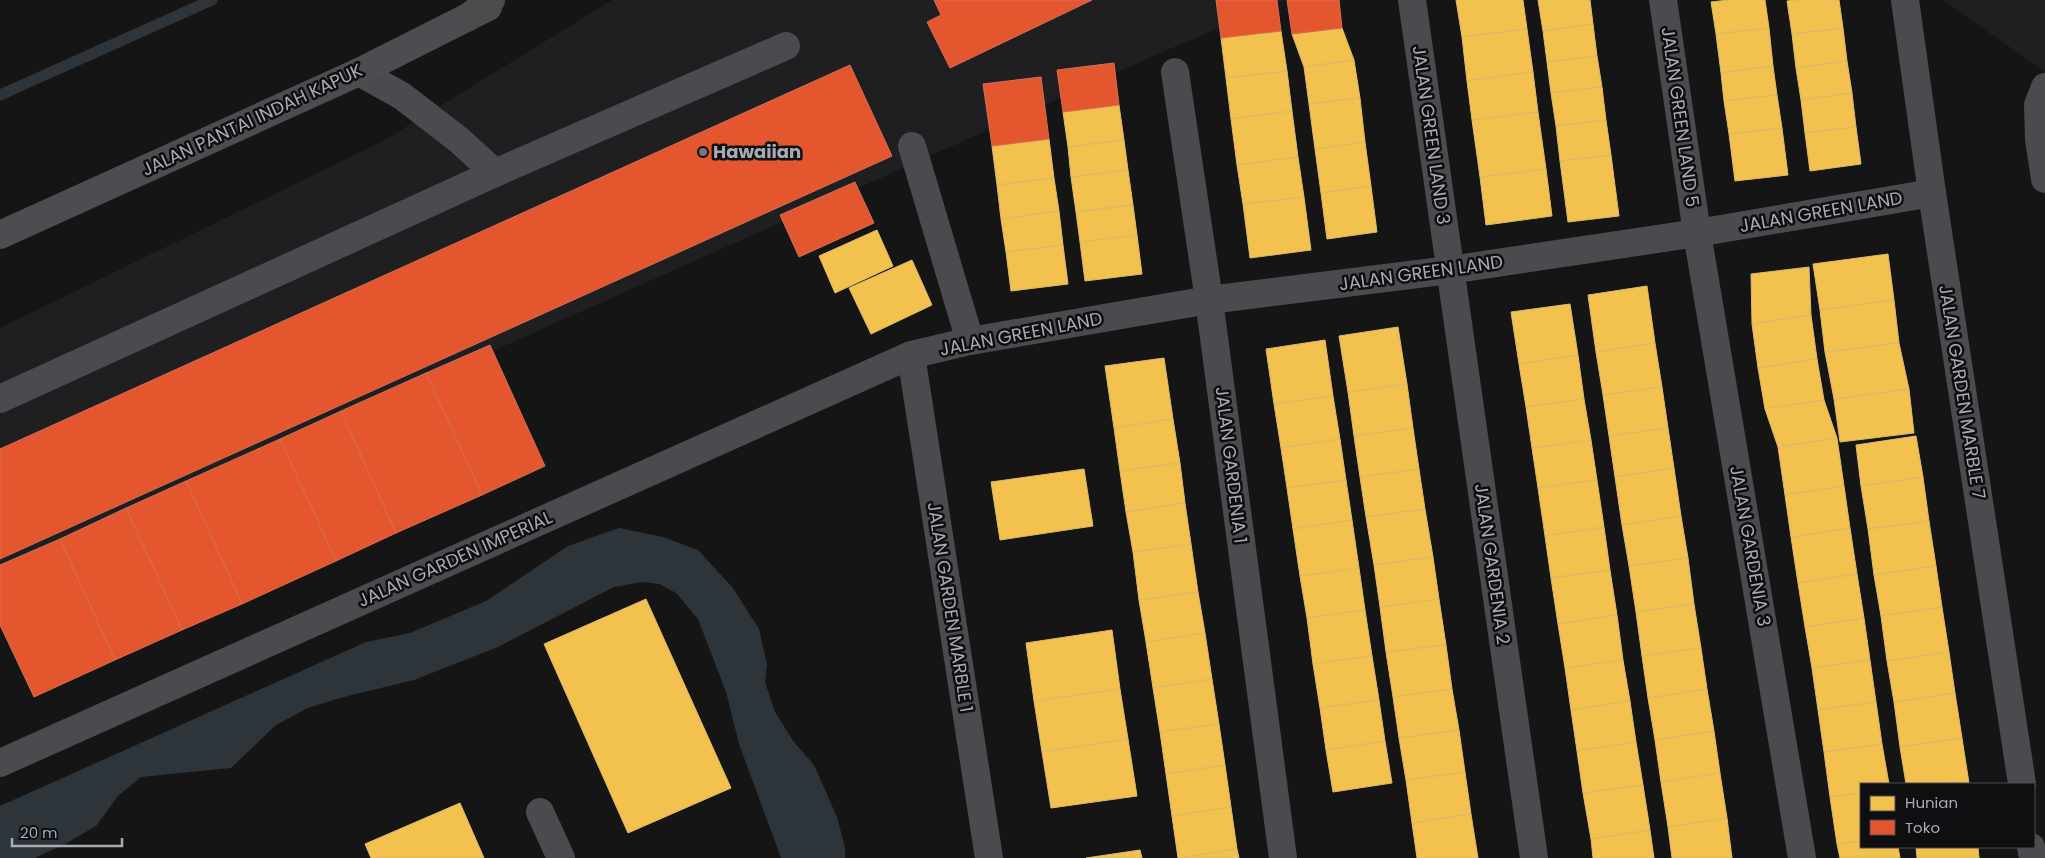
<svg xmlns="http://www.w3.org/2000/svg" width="2045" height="858" viewBox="0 0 2045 858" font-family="Poppins,sans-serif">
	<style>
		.built { fill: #1f1f21 }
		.water { fill: #2d343a }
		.homes { fill: #f2c14e; stroke: #dcba6d }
		.shops { fill: #e4572e; stroke: #d27056 }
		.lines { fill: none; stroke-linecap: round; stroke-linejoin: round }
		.stream { stroke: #2d343a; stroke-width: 11 }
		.minor { stroke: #4a4b4e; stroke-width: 28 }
		.major { stroke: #4c4d50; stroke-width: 28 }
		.highway { stroke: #4c4c4f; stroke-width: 28 }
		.poi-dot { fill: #74767d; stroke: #0f0f11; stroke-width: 2 }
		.labels { text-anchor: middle; stroke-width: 5; stroke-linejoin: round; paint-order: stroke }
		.street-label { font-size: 18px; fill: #a7abb5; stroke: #0f0f11 }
		.poi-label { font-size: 18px; font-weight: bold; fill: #a7abb5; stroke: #0f0f11; text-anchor: start }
	</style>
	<rect width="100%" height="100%" fill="#151515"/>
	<g class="built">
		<path d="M612 0H1285L1165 51 0 571V328L385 140Z"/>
		<path d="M1943 0H2045V72Z"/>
	</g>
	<path class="water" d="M619 528 663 537 698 550 733 588 759 629 767 664 765 682 775 712 794 742 814 765 837 817 845 848V858H781L739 744 726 692 698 619 676 593 659 584 643 582 614 587 498 647 414 680 340 698 308 708 276 725 231 768 141 777 118 796 96 826 67 843 35 858H0V806L366 642 410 633 486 601 568 546Z"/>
	<g class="homes">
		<path d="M1456 0H1523L1527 29 1462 37Z"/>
		<path d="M1538 0H1590L1593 24 1543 31Z"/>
		<path d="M1728 0H1765L1769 28 1716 34 1711 2Z"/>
		<path d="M1794 0H1839L1843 28 1792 34 1787 1Z"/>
		<path d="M1593 24 1597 56 1547 62 1543 31Z"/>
		<path d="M1342 28 1354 60 1304 67 1292 34Z"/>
		<path d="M1769 28 1773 66 1721 73 1716 34Z"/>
		<path d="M1843 28 1847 61 1796 68 1792 34Z"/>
		<path d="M1527 29 1533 72 1467 81 1462 37Z"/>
		<path d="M1281 31 1287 71 1226 78 1221 38Z"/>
		<path d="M1597 56 1602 87 1551 93 1547 62Z"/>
		<path d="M1354 60 1360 98 1309 104 1304 67Z"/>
		<path d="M1847 61 1852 93 1801 100 1796 68Z"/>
		<path d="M1773 66 1777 95 1724 101 1721 73Z"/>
		<path d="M1287 71 1292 111 1231 119 1226 78Z"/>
		<path d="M1533 72 1538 112 1472 120 1467 81Z"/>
		<path d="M1602 87 1606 120 1556 126 1551 93Z"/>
		<path d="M1852 93 1856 127 1805 133 1801 100Z"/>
		<path d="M1777 95 1782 128 1729 134 1724 101Z"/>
		<path d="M1360 98 1365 142 1315 149 1309 104Z"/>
		<path d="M1119 105 1124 140 1068 147 1063 112Z"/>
		<path d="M1292 111 1298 157 1237 165 1231 119Z"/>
		<path d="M1538 112 1546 169 1480 177 1472 120Z"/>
		<path d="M1606 120 1611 155 1560 161 1556 126Z"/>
		<path d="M1856 127 1861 164 1810 171 1805 133Z"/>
		<path d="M1782 128 1788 175 1735 181 1729 134Z"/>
		<path d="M1049 139 1054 178 997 185 992 146Z"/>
		<path d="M1124 140 1128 170 1071 177 1068 147Z"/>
		<path d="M1365 142 1371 186 1321 193 1315 149Z"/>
		<path d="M1611 155 1619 216 1568 222 1560 161Z"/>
		<path d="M1298 157 1304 197 1243 204 1237 165Z"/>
		<path d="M1546 169 1552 216 1486 225 1480 177Z"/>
		<path d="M1128 170 1133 205 1076 212 1071 177Z"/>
		<path d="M1054 178 1059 211 1001 219 997 185Z"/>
		<path d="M1371 186 1377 232 1327 239 1321 193Z"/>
		<path d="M1304 197 1311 250 1250 258 1243 204Z"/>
		<path d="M1133 205 1137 235 1080 242 1076 212Z"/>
		<path d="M1059 211 1063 245 1006 252 1001 219Z"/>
		<path d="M877 230 893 266 835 293 819 256Z"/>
		<path d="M1137 235 1142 274 1085 281 1080 242Z"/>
		<path d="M1063 245 1068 284 1011 291 1006 252Z"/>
		<path d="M1888 254 1894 300 1820 310 1813 264Z"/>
		<path d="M912 260 932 305 871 334 849 288Z"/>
		<path d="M1809 267 1811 315 1752 324 1751 274Z"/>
		<path d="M1647 286 1655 343 1596 352 1588 295Z"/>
		<path d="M1894 300 1899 343 1825 352 1820 310Z"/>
		<path d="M1570 304 1578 355 1519 364 1511 312Z"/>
		<path d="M1811 315 1817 359 1758 368 1752 324Z"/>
		<path d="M1398 327 1407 384 1348 392 1339 336Z"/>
		<path d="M1325 340 1333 396 1274 404 1266 349Z"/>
		<path d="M1655 343 1662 387 1603 395 1596 352Z"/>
		<path d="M1899 343 1909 389 1834 399 1825 352Z"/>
		<path d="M1578 355 1584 399 1526 407 1519 364Z"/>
		<path d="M1164 358 1173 419 1114 428 1105 366Z"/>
		<path d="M1817 359 1824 400 1765 409 1758 368Z"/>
		<path d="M1407 384 1413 428 1354 436 1348 392Z"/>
		<path d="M1662 387 1668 428 1609 436 1603 395Z"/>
		<path d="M1909 389 1914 433 1840 442 1834 399Z"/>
		<path d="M1333 396 1340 439 1281 448 1274 404Z"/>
		<path d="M1584 399 1591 440 1532 448 1526 407Z"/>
		<path d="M1824 400 1837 438 1778 447 1765 409Z"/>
		<path d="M1173 419 1180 463 1120 471 1114 428Z"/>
		<path d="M1413 428 1419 469 1360 477 1354 436Z"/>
		<path d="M1668 428 1674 468 1615 477 1609 436Z"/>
		<path d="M1916 436 1923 477 1861 486 1856 445Z"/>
		<path d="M1837 438 1844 486 1785 495 1778 447Z"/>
		<path d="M1340 439 1346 480 1287 488 1281 448Z"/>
		<path d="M1591 440 1597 480 1538 488 1532 448Z"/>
		<path d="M1180 463 1185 503 1126 512 1120 471Z"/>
		<path d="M1674 468 1681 516 1622 525 1615 477Z"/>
		<path d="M1084 469 1093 526 1000 540 991 482Z"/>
		<path d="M1419 469 1425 509 1366 517 1360 477Z"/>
		<path d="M1923 477 1929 521 1868 529 1861 486Z"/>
		<path d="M1346 480 1352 520 1293 529 1287 488Z"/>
		<path d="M1597 480 1604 527 1545 536 1538 488Z"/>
		<path d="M1844 486 1850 528 1791 537 1785 495Z"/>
		<path d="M1185 503 1191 544 1133 552 1126 512Z"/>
		<path d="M1425 509 1433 557 1374 565 1366 517Z"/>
		<path d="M1681 516 1688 558 1629 566 1622 525Z"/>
		<path d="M1352 520 1359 568 1300 576 1293 529Z"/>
		<path d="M1929 521 1936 566 1874 575 1868 529Z"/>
		<path d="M1604 527 1610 570 1551 578 1545 536Z"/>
		<path d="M1850 528 1857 574 1798 583 1791 537Z"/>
		<path d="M1191 544 1198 592 1139 600 1133 552Z"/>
		<path d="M1433 557 1439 599 1380 607 1374 565Z"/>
		<path d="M1688 558 1694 604 1636 612 1629 566Z"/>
		<path d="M1936 566 1942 607 1881 616 1874 575Z"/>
		<path d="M1359 568 1365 610 1307 618 1300 576Z"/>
		<path d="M1610 570 1617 615 1558 624 1551 578Z"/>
		<path d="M1857 574 1864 618 1805 627 1798 583Z"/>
		<path d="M1198 592 1205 633 1146 642 1139 600Z"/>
		<path d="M646 599 731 788 628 833 544 644Z"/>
		<path d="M1439 599 1446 645 1386 652 1380 607Z"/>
		<path d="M1694 604 1701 648 1642 656 1636 612Z"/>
		<path d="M1942 607 1949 652 1887 661 1881 616Z"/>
		<path d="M1365 610 1372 656 1313 664 1307 618Z"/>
		<path d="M1617 615 1623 660 1565 668 1558 624Z"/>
		<path d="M1864 618 1870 660 1812 668 1805 627Z"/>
		<path d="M1112 630 1120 689 1034 701 1026 643Z"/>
		<path d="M1205 633 1212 679 1153 688 1146 642Z"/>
		<path d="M1446 645 1452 689 1393 697 1386 652Z"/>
		<path d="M1701 648 1707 689 1648 698 1642 656Z"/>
		<path d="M1949 652 1955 693 1894 702 1887 661Z"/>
		<path d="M1372 656 1379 700 1320 708 1313 664Z"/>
		<path d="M1623 660 1630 701 1571 710 1565 668Z"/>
		<path d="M1870 660 1876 702 1818 710 1812 668Z"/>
		<path d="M1212 679 1219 724 1160 732 1153 688Z"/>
		<path d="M1120 689 1128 739 1042 752 1034 701Z"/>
		<path d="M1452 689 1459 730 1399 738 1393 697Z"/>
		<path d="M1707 689 1714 731 1655 740 1648 698Z"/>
		<path d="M1955 693 1962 738 1900 747 1894 702Z"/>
		<path d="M1379 700 1385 741 1326 750 1320 708Z"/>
		<path d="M1630 701 1636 742 1577 751 1571 710Z"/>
		<path d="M1876 702 1882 744 1824 752 1818 710Z"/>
		<path d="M1219 724 1225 765 1166 774 1160 732Z"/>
		<path d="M1459 730 1465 772 1406 780 1399 738Z"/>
		<path d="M1714 731 1720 773 1661 782 1655 740Z"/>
		<path d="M1962 738 1969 783 1906 784 1900 747Z"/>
		<path d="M1128 739 1137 796 1051 808 1042 752Z"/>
		<path d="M1385 741 1392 783 1333 792 1326 750Z"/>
		<path d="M1636 742 1643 785 1583 793 1577 751Z"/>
		<path d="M1882 744 1889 784H1861V793L1830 797 1824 752Z"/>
		<path d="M1225 765 1231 807 1172 816 1166 774Z"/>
		<path d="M1465 772 1471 814 1412 823 1406 780Z"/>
		<path d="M1720 773 1727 818 1668 827 1661 782Z"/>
		<path d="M1643 785 1650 830 1591 839 1583 793Z"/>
		<path d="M1861 793V841L1837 844 1830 797Z"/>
		<path d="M460 803 484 858H371L365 844Z"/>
		<path d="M1231 807 1237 849 1178 858 1172 816Z"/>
		<path d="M1471 814 1478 858H1417L1412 823Z"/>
		<path d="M1727 818 1732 858H1672L1668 827Z"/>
		<path d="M1650 830 1654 858H1593L1591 839Z"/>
		<path d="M1861 841V847H1898L1900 858H1840L1837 844Z"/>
		<path d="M1916 847H1978L1979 858H1917Z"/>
		<path d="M1237 849 1239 858H1179Z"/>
		<path d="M1140 850 1142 858H1086Z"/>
	</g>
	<g class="shops">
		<path d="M934 0H1092L950 68 927 22 941 15Z"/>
		<path d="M1216 0H1277L1281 31 1221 38Z"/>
		<path d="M1287 0H1339L1342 28 1292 34Z"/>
		<path d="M1114 63 1119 105 1063 112 1057 70Z"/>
		<path d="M850 65 892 156 0 559V449Z"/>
		<path d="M1041 77 1049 139 992 146 983 84Z"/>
		<path d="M855 182 874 223 799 257 780 215Z"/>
		<path d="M490 345 545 466 482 495 426 373Z"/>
		<path d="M426 373 482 495 396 533 341 411Z"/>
		<path d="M341 411 396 533 336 561 280 439Z"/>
		<path d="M280 439 336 561 242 604 186 481Z"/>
		<path d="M186 481 242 604 182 630 126 508Z"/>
		<path d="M126 508 182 630 115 660 60 539Z"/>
		<path d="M60 539 115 660 34 697 0 625V565Z"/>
	</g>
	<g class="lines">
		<path class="stream" d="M0 95 212 0"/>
		<g class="minor">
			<path d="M1412 0 1534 858"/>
			<path d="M1663 0 1697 233 1802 858"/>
			<path d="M1905 0 1932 193 2022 784"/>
			<path d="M359 72 402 96 459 140 495 173"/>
			<path d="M1175 72 1209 300 1283 858"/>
			<path d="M2045 87 2038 105 2039 139 2045 179"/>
			<path d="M912 146 970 341"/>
			<path d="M911 355 989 858"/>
			<path d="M0 399 495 173 786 46"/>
			<path d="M0 763 911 355 970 341 1209 300 1450 270 1697 233 1932 193"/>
			<path d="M540 812 561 858"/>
			<path d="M2031 847 2033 858"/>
		</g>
		<path class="major" d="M0 235 359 72 488 7"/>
		<path class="highway" d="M467 18 491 0"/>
	</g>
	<circle class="poi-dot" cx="703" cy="152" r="5"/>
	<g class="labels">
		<g class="street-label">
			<text transform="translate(1680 117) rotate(82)" y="6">JALAN GREEN LAND 5</text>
			<text transform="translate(252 120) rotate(-25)" y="6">JALAN PANTAI INDAH KAPUK</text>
			<text transform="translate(1431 135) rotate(82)" y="6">JALAN GREEN LAND 3</text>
			<text transform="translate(1821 212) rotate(-10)" y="6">JALAN GREEN LAND</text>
			<text transform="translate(1421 273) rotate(-8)" y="6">JALAN GREEN LAND</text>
			<text transform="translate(1021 334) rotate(-11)" y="6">JALAN GREEN LAND</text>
			<text transform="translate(1962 392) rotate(81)" y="6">JALAN GARDEN MARBLE 7</text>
			<text transform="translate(1231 465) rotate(83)" y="6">JALAN GARDENIA 1</text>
			<text transform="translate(1750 546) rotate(80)" y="6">JALAN GARDENIA 3</text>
			<text transform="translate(455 559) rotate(-24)" y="6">JALAN GARDEN IMPERIAL</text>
			<text transform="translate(1492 564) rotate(82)" y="6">JALAN GARDENIA 2</text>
			<text transform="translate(950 607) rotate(81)" y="6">JALAN GARDEN MARBLE 1</text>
		</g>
		<g class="poi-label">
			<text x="713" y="158">Hawaiian</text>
		</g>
	</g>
	<rect x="1860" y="783" width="175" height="65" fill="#0f0f11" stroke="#4c4d53"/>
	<rect x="1870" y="796" width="25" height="15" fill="#f2c14e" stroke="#4c4d53"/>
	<text x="1905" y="808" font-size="15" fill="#a7abb5">Hunian</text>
	<rect x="1870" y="820" width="25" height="15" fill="#e4572e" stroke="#4c4d53"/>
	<text x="1905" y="833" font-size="15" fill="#a7abb5">Toko</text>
	<path d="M12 838v8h110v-8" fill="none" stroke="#a7abb5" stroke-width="2.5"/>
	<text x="20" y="838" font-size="15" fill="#a7abb5" stroke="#0f0f11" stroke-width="4" paint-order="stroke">20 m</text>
</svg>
